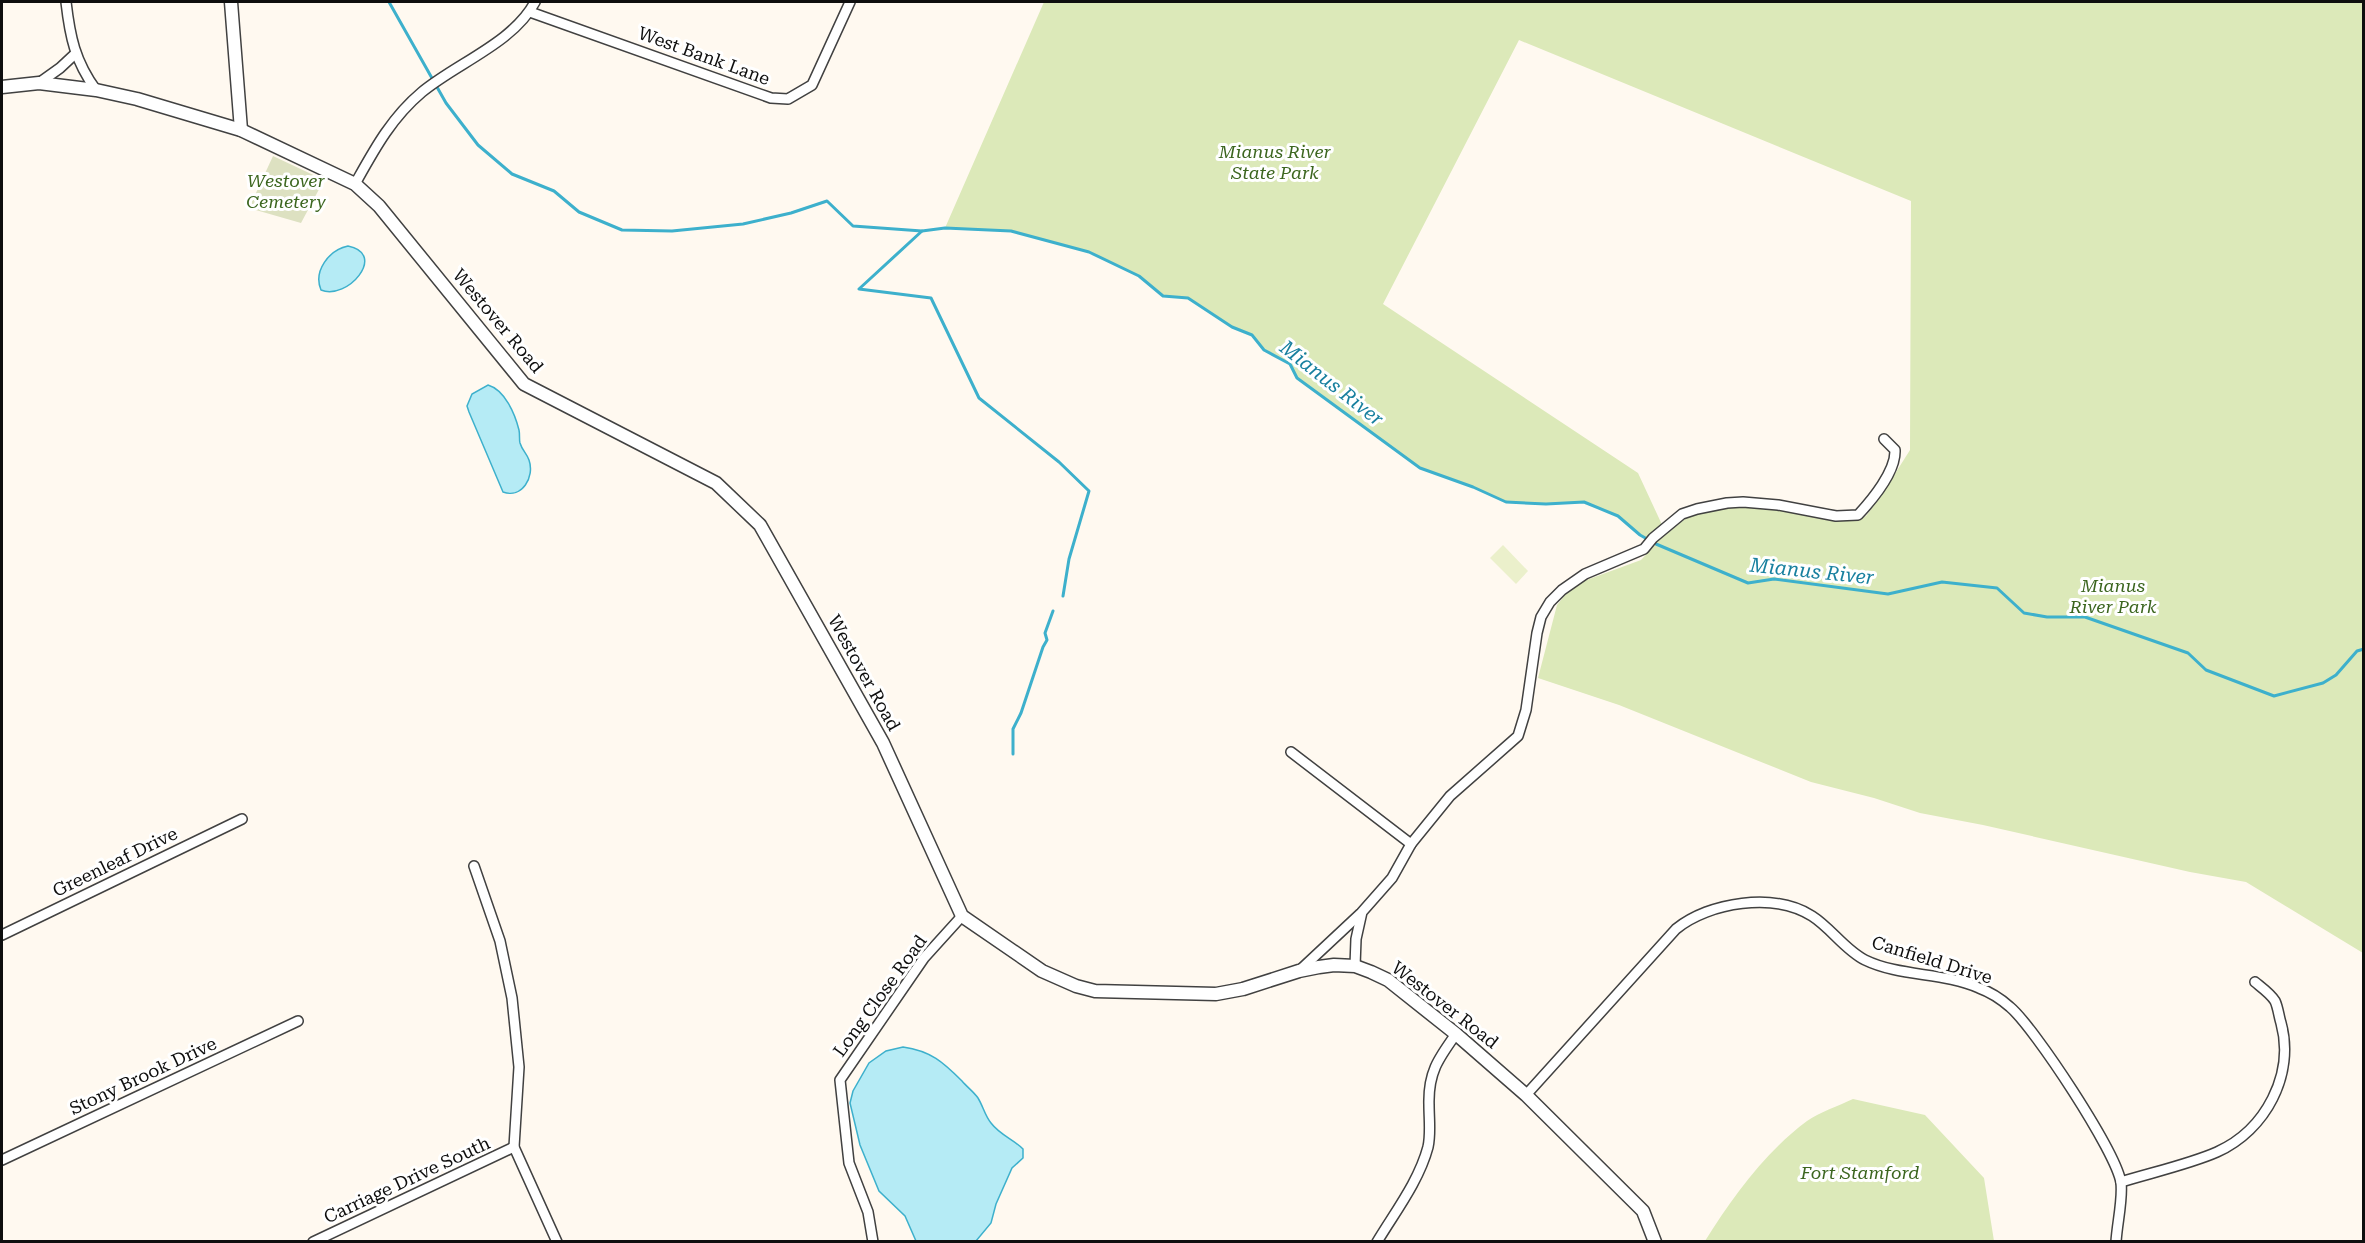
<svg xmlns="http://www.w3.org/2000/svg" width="2365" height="1243" viewBox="0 0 2365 1243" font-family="'Roboto Serif',serif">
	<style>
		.green { fill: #dce9b9; fill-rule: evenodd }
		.cemetery { fill: #dde1c1 }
		.pitch { fill: #ebf0cb }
		.water { fill: #b5ebf5; stroke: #3db0cc; stroke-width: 1.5 }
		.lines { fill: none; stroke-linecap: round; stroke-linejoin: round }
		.stream { stroke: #3db0cc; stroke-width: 3 }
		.minor-casing { stroke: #414141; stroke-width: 12 }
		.tertiary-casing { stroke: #414141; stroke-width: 15 }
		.minor { stroke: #fff; stroke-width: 9 }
		.tertiary { stroke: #fff; stroke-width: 12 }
		.labels { text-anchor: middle; stroke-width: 6; stroke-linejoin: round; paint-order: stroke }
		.street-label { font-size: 18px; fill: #0e0e0e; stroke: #fff }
		.park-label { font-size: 18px; font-style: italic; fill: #3c661f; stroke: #fff }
		.water-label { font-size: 20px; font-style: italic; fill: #18809f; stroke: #fff }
	</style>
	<rect width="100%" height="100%" fill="#fff9f0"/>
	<g class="green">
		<path d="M1044 2H2363V953L2246 882 2190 872 1983 825 1920 813 1874 798 1811 782 1619 705 1538 678 1557 605 1573 585 1641 560 1656 544 1640 535 1618 516 1584 502 1546 504 1506 502 1473 487 1420 468 1297 378 1290 364 1264 350 1252 335 1232 327 1188 298 1163 296 1139 276 1089 252 1011 231 945 228ZM1519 40 1911 201 1910 450 1879 499 1866 516 1859 519H1831L1791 510 1727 506 1705 511 1685 519 1658 541 1664 529 1638 473 1383 304Z"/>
		<path d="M1853 1099 1925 1115 1984 1178 1994 1241H1705C1732 1198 1765 1152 1807 1121 1820 1112 1838 1106 1853 1099Z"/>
	</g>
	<path class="cemetery" d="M273 156 324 180 301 223 249 208Z"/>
	<path class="pitch" d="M1503 545 1528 571 1516 584 1490 558Z"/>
	<g class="water">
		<path d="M348 246C388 254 347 301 321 290 313 271 329 250 348 246Z"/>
		<path d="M488 385C505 390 515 414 519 430 520 435 519 439 520 443 522 450 527 454 529 460 535 477 522 499 503 492L469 412 467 406 472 394Z"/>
		<path d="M903 1047C931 1051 943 1062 962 1081 967 1087 974 1092 978 1098 983 1106 985 1116 991 1123 1000 1135 1013 1139 1023 1149V1158L1012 1168 996 1204 991 1223 976 1241H916L905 1216 879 1191 860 1145 850 1103 853 1091 869 1063 886 1051Z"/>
	</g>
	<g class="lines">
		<g class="stream">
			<path d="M389 2 446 103 478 145 512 174 554 191 579 212 622 230 672 231 743 224 791 213 827 201 853 226 922 231 945 228 1011 231 1089 252 1139 276 1163 296 1188 298 1232 327 1252 335 1264 350 1290 364 1297 378 1420 468 1473 487 1506 502 1546 504 1584 502 1618 516 1640 535 1656 544 1748 583 1774 579 1888 594 1942 582 1997 588 2024 613 2047 617H2085L2188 653 2206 670 2274 696 2323 683 2336 675 2357 651 2364 649"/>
			<path d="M922 231 859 289 931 298 979 398 1059 462 1089 491 1069 559 1063 596"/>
			<path d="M1013 754V729L1021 713 1043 647 1047 640 1045 633 1053 611"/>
		</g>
		<defs>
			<g id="minor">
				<path d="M66 2C70 37 75 61 96 90"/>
				<path d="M530 12 771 98 788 99 812 85 850 2"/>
				<path d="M39 83 60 68 75 54"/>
				<path d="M355 184C374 150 391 118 422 92 457 63 513 43 535 2"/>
				<path d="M1291 752 1411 844"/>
				<path d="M474 866 500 941 512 998 519 1067 514 1147 557 1242"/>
				<path d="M2 935 242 819"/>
				<path d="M1355 966 1356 939 1362 912 1392 878 1411 844 1450 796 1518 736 1526 710 1537 633 1541 617 1550 602 1562 590 1585 574 1644 549 1653 538 1682 514 1697 509 1727 503 1743 502 1778 505 1836 516 1858 515C1872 500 1896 471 1895 450L1884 439"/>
				<path d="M1299 971 1360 914"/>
				<path d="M1526 1095 1676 929C1709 902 1774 892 1812 916 1831 928 1845 950 1865 960 1900 977 1943 972 1979 988 1990 992 2001 999 2010 1007 2034 1027 2117 1153 2121 1183 2123 1199 2117 1224 2116 1242"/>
				<path d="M2 1160 298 1021"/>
				<path d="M2121 1182C2150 1173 2190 1164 2217 1152 2266 1130 2295 1074 2281 1023 2279 1017 2278 1007 2275 1001 2271 994 2261 987 2255 982"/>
				<path d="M313 1242 514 1147"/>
				<path d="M873 1242 868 1212 849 1163 840 1080 924 958 962 916"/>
				<path d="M1377 1242C1395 1212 1419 1181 1428 1147 1431 1134 1429 1119 1429 1105 1428 1073 1438 1059 1456 1034"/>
			</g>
			<g id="tertiary">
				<path d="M231 2 241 130"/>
				<path d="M2 87 39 83 96 90 137 99 241 130 355 184 379 206 524 384 716 483 760 525 883 743 962 916 1042 971 1076 986 1095 991 1216 994 1243 989 1299 971 1319 967 1334 965 1355 966 1371 972 1388 980 1456 1034 1526 1095 1643 1211 1655 1242"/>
			</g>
		</defs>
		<use href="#minor" class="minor-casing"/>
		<use href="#tertiary" class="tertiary-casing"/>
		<use href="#minor" class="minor"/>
		<use href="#tertiary" class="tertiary"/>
	</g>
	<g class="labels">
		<g class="street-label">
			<text transform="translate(704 56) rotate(20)" y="6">West Bank Lane</text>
			<text transform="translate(498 321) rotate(50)" y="6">Westover Road</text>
			<text transform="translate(864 673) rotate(61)" y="6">Westover Road</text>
			<text transform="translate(115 862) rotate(-26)" y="6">Greenleaf Drive</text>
			<text transform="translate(1932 960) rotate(17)" y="6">Canfield Drive</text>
			<text transform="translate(880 996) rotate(-54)" y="6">Long Close Road</text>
			<text transform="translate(1445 1005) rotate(38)" y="6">Westover Road</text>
			<text transform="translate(143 1076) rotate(-25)" y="6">Stony Brook Drive</text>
			<text transform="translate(407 1180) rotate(-25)" y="6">Carriage Drive South</text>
		</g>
		<g class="park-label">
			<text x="1275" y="158">Mianus River<tspan x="1275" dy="21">State Park</tspan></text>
			<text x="286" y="187">Westover<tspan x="286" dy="21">Cemetery</tspan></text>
			<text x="2113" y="592">Mianus<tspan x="2113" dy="21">River Park</tspan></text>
			<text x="1860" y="1179">Fort Stamford</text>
		</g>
		<g class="water-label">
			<text transform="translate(1332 383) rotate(38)" y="7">Mianus River</text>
			<text transform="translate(1812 571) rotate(6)" y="7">Mianus River</text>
		</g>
	</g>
	<rect width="2365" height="1243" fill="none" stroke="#0e0e0e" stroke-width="6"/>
</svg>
